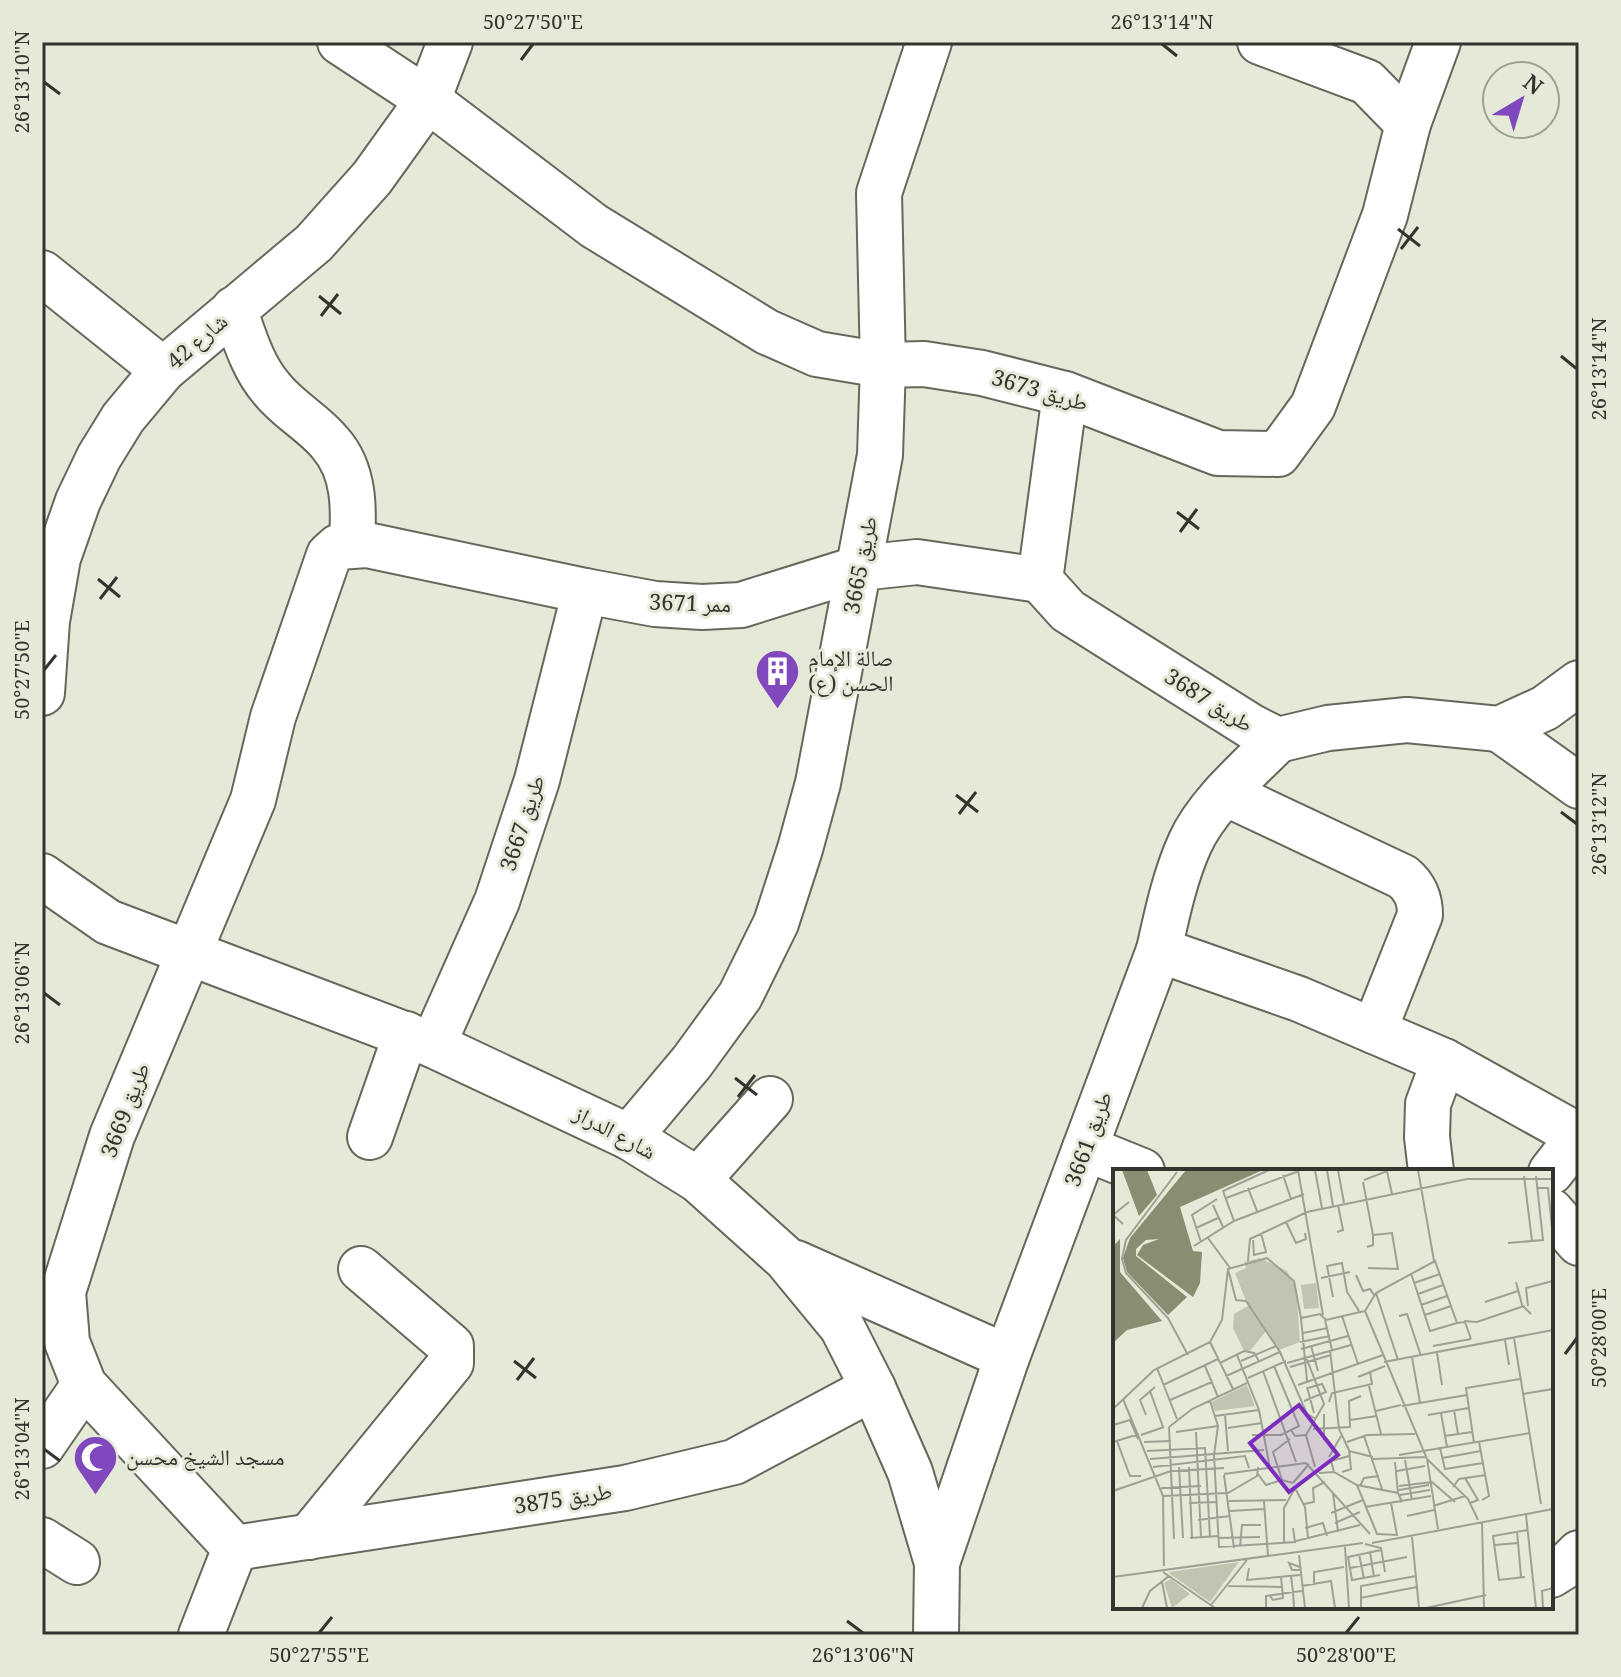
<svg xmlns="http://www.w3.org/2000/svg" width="1621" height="1677" viewBox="0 0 1621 1677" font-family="Georgia,'Noto Naskh Arabic',serif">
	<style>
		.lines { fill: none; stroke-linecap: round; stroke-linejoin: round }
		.minor-casing { stroke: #65685a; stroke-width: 48 }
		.minor { stroke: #fff; stroke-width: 44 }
		.ticks { fill: none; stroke: #32342e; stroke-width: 3 }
		.labels { text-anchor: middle; stroke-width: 6; stroke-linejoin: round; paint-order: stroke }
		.street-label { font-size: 22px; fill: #32342e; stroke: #e5e9d8 }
		.poi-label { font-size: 22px; fill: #32342e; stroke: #e5e9d8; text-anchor: start }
		.inset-road { fill: none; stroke: #9da194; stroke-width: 2 }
		.view { fill: #7b2cbf; fill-opacity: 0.15; stroke: #7b2cbf; stroke-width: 4 }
		.inset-edge { fill: none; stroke: #32342e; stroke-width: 4 }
		.neatline { fill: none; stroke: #32342e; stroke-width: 3 }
		.ticks-label { font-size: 20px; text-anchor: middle; fill: #32342e }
	</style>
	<rect width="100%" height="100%" fill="#e5e9d8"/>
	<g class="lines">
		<defs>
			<g id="minor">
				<path d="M340 42 428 100 594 226 767 332 817 354 883 365 924 364 982 373 1065 394 1218 453 1278 454 1313 406 1385 215 1408 124 1438 42"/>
				<path d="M1260 42 1367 82 1408 124"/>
				<path d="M42 273 163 370"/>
				<path d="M234 309C244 336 252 366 271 388 288 410 313 422 330 443 355 471 354 509 352 544"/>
				<path d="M1065 394 1040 580 1068 611 1252 727 1278 740 1328 728 1407 720 1499 729 1545 708 1579 683"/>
				<path d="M42 693 47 621 58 558 78 501 99 457 123 418 163 370 314 243 372 178 428 100 450 42"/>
				<path d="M1499 729 1579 786"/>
				<path d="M1225 793 1403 877C1415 887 1420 898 1420 915L1374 1031"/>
				<path d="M42 876 108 922 433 1045 629 1137 698 1180 786 1259 842 1327 873 1388 910 1472 937 1563 936 1635"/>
				<path d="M1159 950 1299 999 1444 1061 1579 1136"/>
				<path d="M433 1045 497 901 537 780 585 591"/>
				<path d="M370 1137 406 1034"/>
				<path d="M629 1137 692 1062 740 996 776 923 800 849 818 783 880 455 883 365 879 193 929 42"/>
				<path d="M1085 1148 1142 1171"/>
				<path d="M1431 1171 1427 1137 1428 1104 1444 1061"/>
				<path d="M1551 1172 1579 1136"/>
				<path d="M698 1180 770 1099"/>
				<path d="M1551 1211 1579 1243"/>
				<path d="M796 1263 1007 1357"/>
				<path d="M42 1446 84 1385"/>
				<path d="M309 1537 451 1363V1346L361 1269"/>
				<path d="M42 1540 77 1562"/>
				<path d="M235 1548 84 1385 67 1342 63 1292 112 1136 253 800 273 717 329 555 338 547 367 545 585 591 655 604 702 607 741 605 860 568 917 562 1040 580"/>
				<path d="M235 1548 625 1488 734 1462 873 1388"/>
				<path d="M937 1563 1007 1357 1159 950C1167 914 1175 876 1190 843 1207 805 1249 769 1278 740"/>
				<path d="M1551 1575 1567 1565 1579 1553"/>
				<path d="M201 1635 235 1548"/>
			</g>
		</defs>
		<use href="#minor" class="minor-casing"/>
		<use href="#minor" class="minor"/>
	</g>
	<path class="ticks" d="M1162 44 1177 56M521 60 533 44M44 82 60 94M1398 229 1420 246M1401 249 1418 227M319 296 341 314M321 316 338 294M1561 356 1577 369M1177 512 1199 529M1180 532 1197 509M98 579 120 597M100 599 117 577M44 670 56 655M956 795 978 812M1561 812 1577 824M959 814 976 792M44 993 60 1005M735 1078 757 1095M738 1097 755 1075M1565 1354 1577 1338M514 1361 536 1378M517 1380 534 1358M44 1449 60 1461M847 1621 863 1633M319 1633 332 1617M1346 1633 1359 1617"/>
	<defs>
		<symbol id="building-pin" viewBox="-11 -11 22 30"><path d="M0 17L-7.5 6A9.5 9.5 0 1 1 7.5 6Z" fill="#8147bd" stroke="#e5e9d8"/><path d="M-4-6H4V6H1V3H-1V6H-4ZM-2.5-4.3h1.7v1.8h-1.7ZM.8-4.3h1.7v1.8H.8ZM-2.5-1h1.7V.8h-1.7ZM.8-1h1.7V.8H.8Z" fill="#fff"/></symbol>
		<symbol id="mosque-pin" viewBox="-11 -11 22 30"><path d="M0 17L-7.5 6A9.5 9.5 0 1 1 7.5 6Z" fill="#8147bd" stroke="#e5e9d8"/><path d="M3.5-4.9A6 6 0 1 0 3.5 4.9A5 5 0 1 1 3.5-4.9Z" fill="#fff"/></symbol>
	</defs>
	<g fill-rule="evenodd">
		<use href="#building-pin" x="752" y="646" width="51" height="69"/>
		<use href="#mosque-pin" x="70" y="1432" width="51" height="69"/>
	</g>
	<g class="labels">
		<g class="street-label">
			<text transform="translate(197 341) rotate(-41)" y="8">شارع 42</text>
			<text transform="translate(1040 390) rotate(16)" y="8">طريق 3673</text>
			<text transform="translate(860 565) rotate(-79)" y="8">طريق 3665</text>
			<text transform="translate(690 603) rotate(2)" y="8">ممر 3671</text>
			<text transform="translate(1209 700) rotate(32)" y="8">طريق 3687</text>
			<text transform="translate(522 823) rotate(-72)" y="8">طريق 3667</text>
			<text transform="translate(125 1110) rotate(-69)" y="8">طريق 3669</text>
			<text transform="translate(615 1132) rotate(28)" y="8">شارع الدراز</text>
			<text transform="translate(1088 1139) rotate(-70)" y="8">طريق 3661</text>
			<text transform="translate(563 1498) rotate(-9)" y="8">طريق 3875</text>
		</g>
		<g class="poi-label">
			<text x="808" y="666">صالة الإمام<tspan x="808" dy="25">الحسن (ع)</tspan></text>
			<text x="126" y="1465">مسجد الشيخ محسن</text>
		</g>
	</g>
	<g transform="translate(1113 1169)">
		<rect width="440" height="440" fill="#e5e9d8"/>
		<path d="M147 89 174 102 183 118 187 173 166 181 153 162 137 182H131L120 159 121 145 135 137 122 104 133 99 131 93ZM203 114 206 139 191 140 188 116ZM134 216 142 237 102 242 98 233ZM126 393 97 433 57 405 56 403ZM58 410 77 425 59 439 51 414Z" fill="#c0c5b2"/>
		<path d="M9 1H34L44 26 26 47ZM73 1H150L67 38 80 82 89 83 87 114 80 128 24 86 30 76 46 70 33 71 23 80V87L74 128 55 146 14 103 10 89 17 69ZM7 70V103L49 152 14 161 0 174V77Z" fill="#878e72"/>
		<path class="inset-road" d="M185 1 210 146M202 1 209 39M214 1 220 37M225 1 231 34M305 1 321 92M64 3 13 71 9 90 13 104 55 149 75 186M170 6 178 30M411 7 419 72M251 11 274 2 279 25M250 13 260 66V76L254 78M135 19 144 42M424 19H435L439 59M113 29 186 2M100 36 110 58M121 52 110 22 156 1M173 53 183 74 193 70 192 64M10 55 0 46 16 33M83 59 105 49M224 63 230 61 225 36M95 69 117 99M140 71 141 86 153 83 148 64M88 73 79 46 104 30M395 74 430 71 423 7M81 77 121 52 191 25M135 92 137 70 194 43 354 10H440M255 99 285 100 279 64 260 66M115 100 123 131 133 132 167 183 194 245 203 250M298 104 317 162 344 154M243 106 250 122 257 120 261 126M208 109 237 103M403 113 409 136 418 145M301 114 327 105M263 124 285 191M305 125 330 116M220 128 214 97 229 94 234 123 246 142M372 133 405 122M308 136 334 127M415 137 413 119 440 112M252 142 263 124 322 92 344 154M312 146 338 137M229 147 245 195M286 147 294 145 308 187M188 149 194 212M212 151 219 181M351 152 364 153 411 137M344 154 352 153 358 170M190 164 215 159M401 169 428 335M392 171 396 196M97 173 120 220M187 173 217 167M198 177 205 202M320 177 358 170M188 180 235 167M217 181 226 260 236 281 238 300 229 303M324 184 329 216M124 186 146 241 157 299M299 188 307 234M128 192 163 177M271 193 440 161M107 194 131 182 141 184 146 192M174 194 238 176M92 197 105 228M177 198 218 186M44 199 64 250M150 202 183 293M113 207 167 183M245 208 272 197M135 209 173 192M50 216 105 190M185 216 270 186M256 217 268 265M194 218 201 244M37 222 50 258M410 225 440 220M10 230 50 327 51 397M57 231 99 213M97 232 105 257 101 286 106 378 182 373 180 359M191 232 213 223 209 215 195 219M216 233 219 224 259 215 257 203M289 237 354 226M0 240 41 201 97 173 109 151 115 100 154 89 181 112 188 149 207 145 213 151 252 142 314 290 355 330 365 351M341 241 345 265M263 242 288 236M328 244 334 278M211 245V271M33 246 27 231 42 218M112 246 115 282M315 246 356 239M102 247 146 241M237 251 264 247M0 256 17 251 25 270M56 258 61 370M56 258 79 240 134 214M115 259 149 254M200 260 237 258 236 232 248 227M178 261 182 267 193 266 211 235 193 188M63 263 105 257M83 263 88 368M28 266 51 258M139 266H168L186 257 161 197M193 266 202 298M251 267 269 320M332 267 359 263M177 270 160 283 169 311 180 314M4 272 17 307H28M0 273 26 265M31 273 58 272M234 273 254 266 302 265M366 273 376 327 369 331M361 274 353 219 407 210M327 279 332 300 370 294M34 282 92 279 97 368M236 282 260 288M286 286 417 264M216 288 228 267M329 289 368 282M37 290 151 281M260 290 313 288M314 290 325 360M292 291 299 331M282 293 285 324M40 298 132 287 136 299M66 298 70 369M76 298 79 369M284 302 312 297M221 303 218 292 236 287M206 304 221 303 244 316 285 324 289 333M111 305 193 294 257 365M145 305 153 316 169 311M111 306 121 379M352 309 365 331 357 334M180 314 196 295M244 316 264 365 284 366 278 334M247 317 251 309 266 307M286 317 319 313 342 333M340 318 346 310 373 306M48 319 88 317M182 319 192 338 195 369M286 321 316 316M0 322 58 302 111 299M220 324 225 363M287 326 317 321M50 327 115 324 144 307 145 298M116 332 173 331M151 332 155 387M76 334 103 333M191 335 201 333 200 319 212 313M320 337 352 327M252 338 318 327M117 342 151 340M218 344 250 331M413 346 423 439M294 347 321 341M85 351 117 347M369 353 371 439M222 354 247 343M192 359 210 354 214 367M404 362 408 408M299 368 306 439M77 369 105 367M105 369 147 368M183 372 247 356M171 374V339L182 319M259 374 440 340M252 375 268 379 272 403M381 376 405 374M127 378 129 356H148M232 378 236 439M257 383 261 408M246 385 251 410M186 386 192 439M187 398 176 394 179 401H187M136 399 134 411 187 406M237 399 294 388M50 403 102 439M267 406 239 411 235 388 268 381M178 407 180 423 190 422M0 408 250 374M412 408 386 411 380 367 414 361M49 413 54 439M201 415V403L231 398M115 417 169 418M189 417 218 412 222 439M157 427 160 431 170 429 168 408M247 429 304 418M98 436 134 391M29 439 37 422 56 407M153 439V427L180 423 181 439M248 439V417L303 407M313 439 373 426M430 439 429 422 440 419"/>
		<path class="view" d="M186 236 225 286 176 323 137 274Z"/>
		<rect width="440" height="440" class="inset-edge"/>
	</g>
	<rect width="1621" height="1677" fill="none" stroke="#e5e9d8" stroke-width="88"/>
	<g transform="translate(1521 100) rotate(38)"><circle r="38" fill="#e5e9d8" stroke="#9da194" stroke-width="2"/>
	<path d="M0-6L14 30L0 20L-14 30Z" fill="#8147bd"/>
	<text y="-12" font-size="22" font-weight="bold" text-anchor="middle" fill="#32342e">N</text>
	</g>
	<rect x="44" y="44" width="1533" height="1589" class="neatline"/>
	<g class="ticks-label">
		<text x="533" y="29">50°27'50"E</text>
		<text x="1162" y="29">26°13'14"N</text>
		<text transform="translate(22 82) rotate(-90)" y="7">26°13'10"N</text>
		<text transform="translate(1599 369) rotate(-90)" y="7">26°13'14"N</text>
		<text transform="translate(22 670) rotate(-90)" y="7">50°27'50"E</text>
		<text transform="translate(1599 824) rotate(-90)" y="7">26°13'12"N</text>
		<text transform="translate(22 993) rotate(-90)" y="7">26°13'06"N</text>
		<text transform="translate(1599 1338) rotate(-90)" y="7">50°28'00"E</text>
		<text transform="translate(22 1449) rotate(-90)" y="7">26°13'04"N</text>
		<text x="319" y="1662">50°27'55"E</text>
		<text x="863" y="1662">26°13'06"N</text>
		<text x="1346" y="1662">50°28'00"E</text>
	</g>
</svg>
